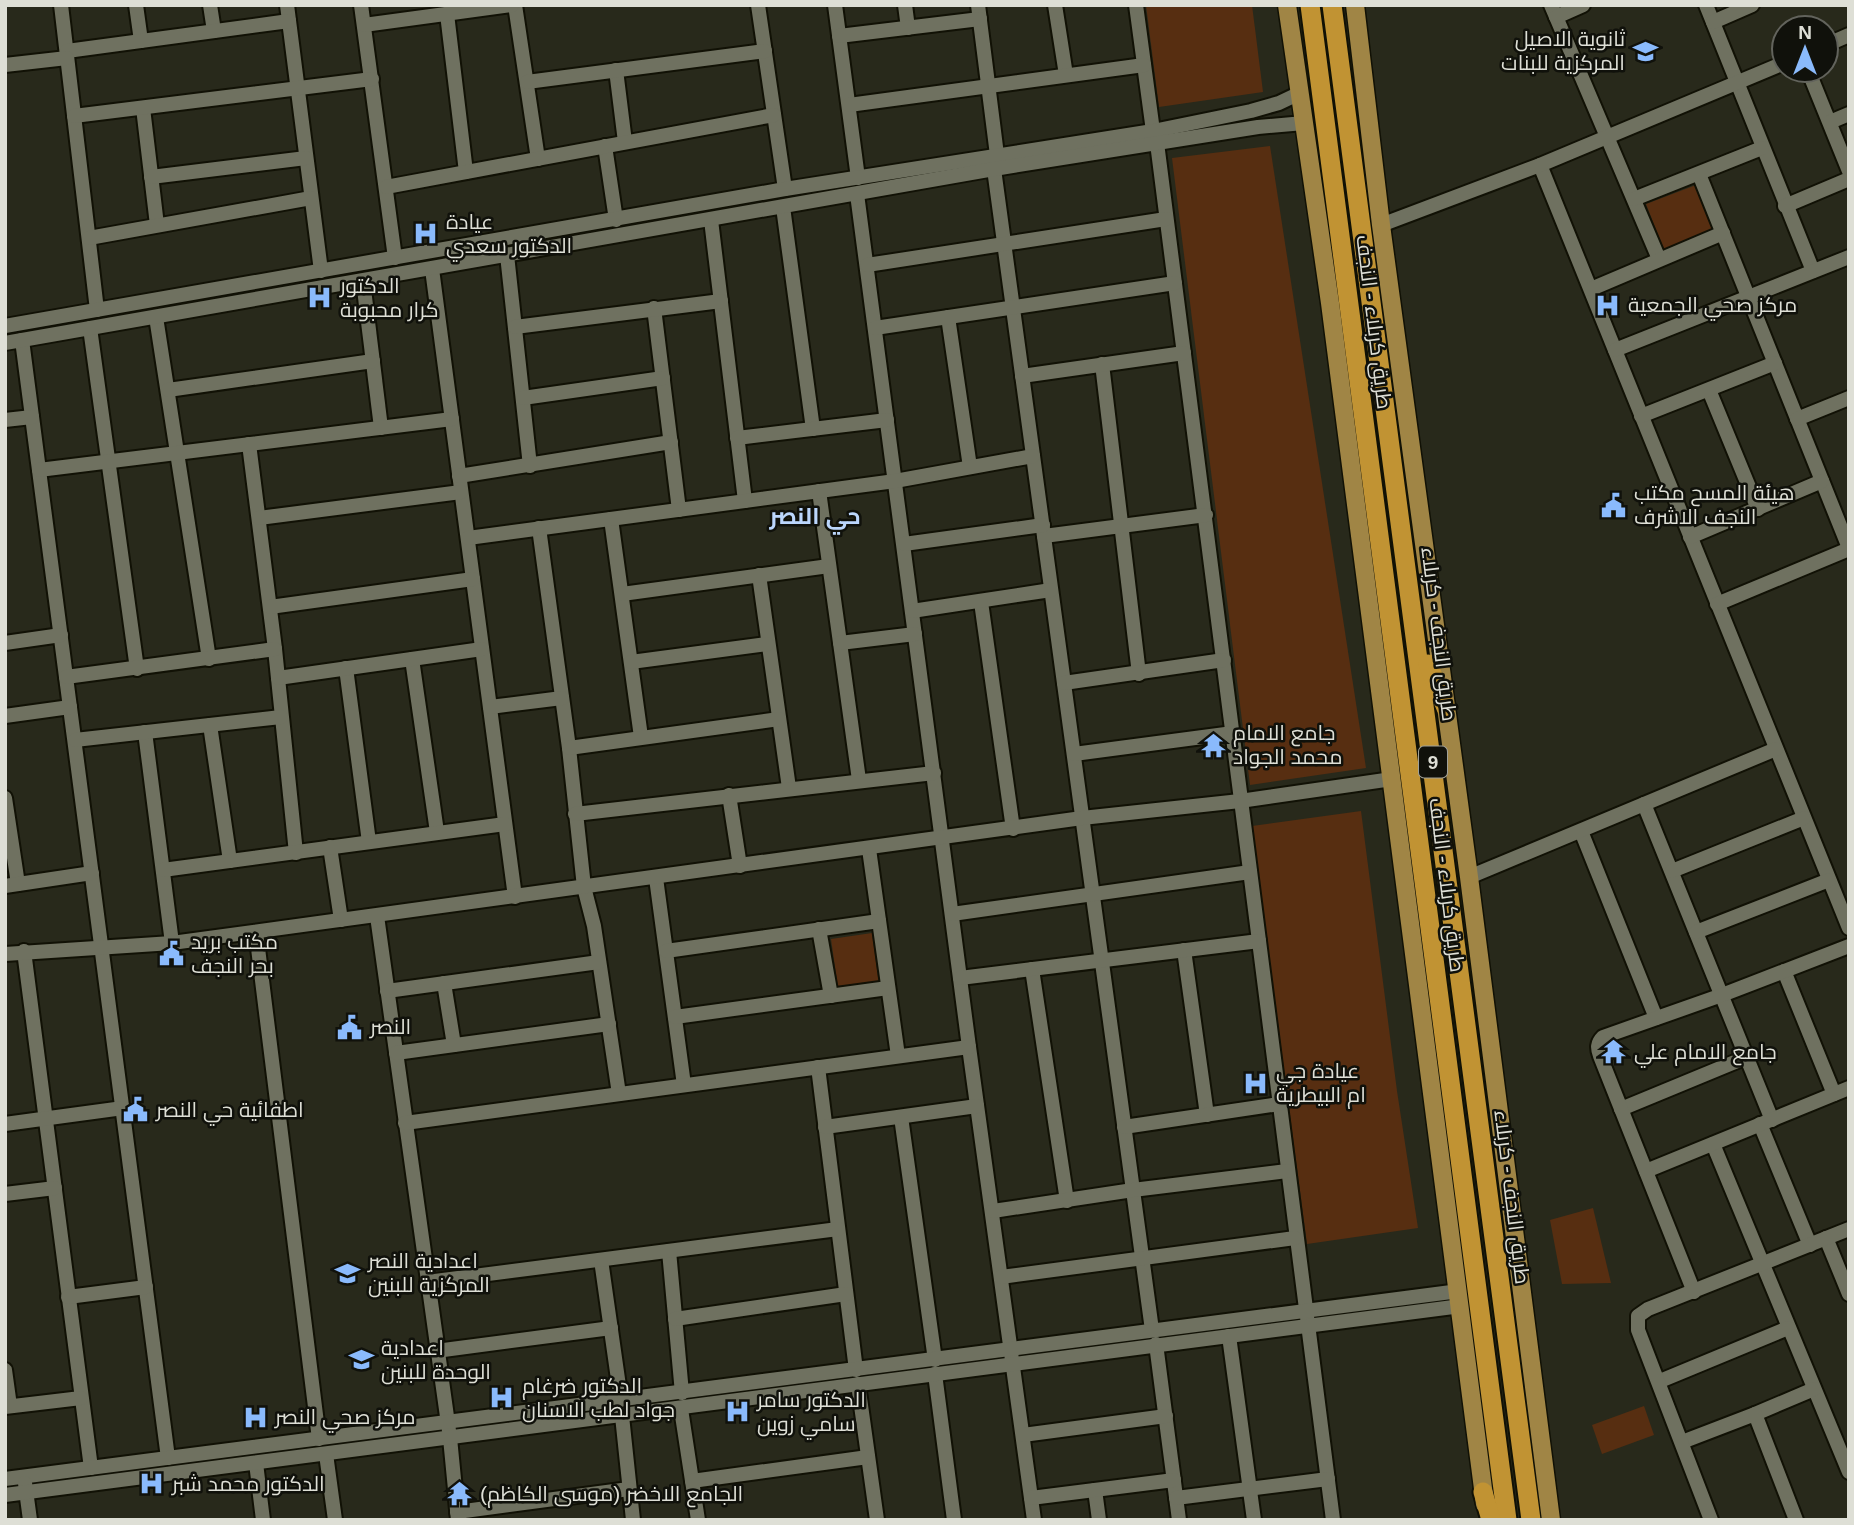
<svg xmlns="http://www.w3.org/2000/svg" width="1854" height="1525" viewBox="0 0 1854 1525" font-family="Arial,Cairo,sans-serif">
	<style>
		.green { fill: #572e11 }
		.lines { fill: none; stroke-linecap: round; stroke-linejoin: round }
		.minor-casing { stroke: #111105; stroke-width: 18 }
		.major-casing { stroke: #111105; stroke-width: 21 }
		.highway-casing { stroke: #111105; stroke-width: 23 }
		.minor { stroke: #6f7160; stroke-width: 14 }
		.major { stroke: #a08545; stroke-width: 18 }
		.highway { stroke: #c19333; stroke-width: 19 }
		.labels { text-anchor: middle; stroke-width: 5; stroke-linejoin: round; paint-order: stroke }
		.shield { fill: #10110b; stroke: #a0a199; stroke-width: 2 }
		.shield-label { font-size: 19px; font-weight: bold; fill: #dedfd6 }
		.poi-label { font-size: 21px; fill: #dedfd6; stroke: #10110b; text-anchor: start }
		.street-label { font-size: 21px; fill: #dedfd6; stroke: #10110b }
		.neighbourhood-label { font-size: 23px; font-weight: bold; fill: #bbd6fc; stroke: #10110b }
	</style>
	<rect width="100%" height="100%" fill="#28291b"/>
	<g class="green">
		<path d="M1146 5H1252L1263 92 1159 107Z"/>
		<path d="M1270 146 1366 768 1250 785 1172 158Z"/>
		<path d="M1696 185 1714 231 1664 250 1646 204Z"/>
		<path d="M1361 811 1397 1091 1418 1228 1307 1244 1252 826Z"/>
		<path d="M872 933 879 984 838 988 831 939Z"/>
		<path d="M1593 1208 1611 1283 1562 1284 1550 1220Z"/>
		<path d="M1644 1406 1654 1435 1602 1454 1592 1425Z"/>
	</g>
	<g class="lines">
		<defs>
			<g id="minor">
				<path d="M61 5 97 310"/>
				<path d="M136 5 141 41"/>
				<path d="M210 5 214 31"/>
				<path d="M287 5 321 271"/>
				<path d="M361 5 395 258"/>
				<path d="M515 5 538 159"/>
				<path d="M758 5 785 189"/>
				<path d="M835 5 858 178"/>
				<path d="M905 5 908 28"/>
				<path d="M978 5 997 155"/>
				<path d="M1055 5 1066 75"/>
				<path d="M1136 5 1153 131"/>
				<path d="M1551 5 1659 259"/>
				<path d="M1706 5 1813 271"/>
				<path d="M447 14 466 172"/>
				<path d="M1556 17 1583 5"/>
				<path d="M1713 22 1752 5"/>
				<path d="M364 25 512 5"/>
				<path d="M839 36 980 19"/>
				<path d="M1826 45 1849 35"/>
				<path d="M67 51 289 21"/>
				<path d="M5 65 67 58"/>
				<path d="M616 70 625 142"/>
				<path d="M1808 70 1849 171"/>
				<path d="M527 82 765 51"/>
				<path d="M849 105 1144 65"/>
				<path d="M143 108 157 225"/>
				<path d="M74 116 372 79"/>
				<path d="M1830 122 1849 114"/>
				<path d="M1157 143 1333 1520"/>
				<path d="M605 146 616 220"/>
				<path d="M1540 165 1849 928"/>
				<path d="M994 169 1152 1330"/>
				<path d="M1699 174 1849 548"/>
				<path d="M151 177 306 158"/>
				<path d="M386 187 774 115"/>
				<path d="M857 194 969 1047 1034 1520"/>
				<path d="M1634 199 1762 148"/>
				<path d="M1785 206 1849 179"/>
				<path d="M783 207 813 429"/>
				<path d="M711 220 745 501"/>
				<path d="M1381 225 1540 165 1784 63"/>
				<path d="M89 238 311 198"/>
				<path d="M507 255 530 466"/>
				<path d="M867 265 1166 219"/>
				<path d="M432 269 515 897"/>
				<path d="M363 281 381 428"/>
				<path d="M1591 289 1723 233"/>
				<path d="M654 308 679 510"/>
				<path d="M156 317 209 659"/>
				<path d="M948 317 970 467"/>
				<path d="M5 326 785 189 1153 131 1251 111 1279 103 1300 93"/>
				<path d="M515 327 721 301"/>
				<path d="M90 328 137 669"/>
				<path d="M875 328 1175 283"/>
				<path d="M22 340 168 1458"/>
				<path d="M5 343 994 169 1258 127 1304 123"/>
				<path d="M1615 350 1849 257"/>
				<path d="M1102 364 1139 674"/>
				<path d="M1022 376 1184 353"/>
				<path d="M168 390 373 361"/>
				<path d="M1709 390 1758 509"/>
				<path d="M523 398 663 378"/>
				<path d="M1641 416 1775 363"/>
				<path d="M1797 419 1849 398"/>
				<path d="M5 420 32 417"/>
				<path d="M737 438 887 420"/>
				<path d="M249 444 275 649 296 853"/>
				<path d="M39 470 452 419"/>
				<path d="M459 476 671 442"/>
				<path d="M819 491 859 780"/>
				<path d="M259 518 461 492"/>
				<path d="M611 519 641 737"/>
				<path d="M539 528 569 748 584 887 594 926 619 1094"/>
				<path d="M1044 536 1206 515"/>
				<path d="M1690 537 1822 481"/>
				<path d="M468 538 895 481 1033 456"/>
				<path d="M904 544 1043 525"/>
				<path d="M759 575 789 788"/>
				<path d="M622 594 829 566"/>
				<path d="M981 602 1013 829"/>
				<path d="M1717 604 1849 549"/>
				<path d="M270 607 473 579"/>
				<path d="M912 611 1051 590"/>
				<path d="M5 643 61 635"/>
				<path d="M840 643 915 634"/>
				<path d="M412 659 437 832"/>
				<path d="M631 662 767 644"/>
				<path d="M346 668 369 842"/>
				<path d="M66 677 275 649"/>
				<path d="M278 678 482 649"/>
				<path d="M1064 683 1224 660"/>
				<path d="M490 707 562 698"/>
				<path d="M5 716 70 707"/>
				<path d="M210 725 230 861"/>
				<path d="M145 732 172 943"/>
				<path d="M75 740 281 717"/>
				<path d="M569 748 779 719"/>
				<path d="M1074 754 1233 733"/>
				<path d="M729 795 740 866"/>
				<path d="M5 798 18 884"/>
				<path d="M1644 804 1772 1120"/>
				<path d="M575 814 934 773"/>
				<path d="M1581 831 1656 1018"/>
				<path d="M330 847 341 920"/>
				<path d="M869 849 898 1056"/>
				<path d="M163 870 505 824"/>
				<path d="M1672 871 1804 818"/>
				<path d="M1469 877 1776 749"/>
				<path d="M656 878 684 1085"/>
				<path d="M5 886 92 873"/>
				<path d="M952 914 1250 872"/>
				<path d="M377 916 450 1438 458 1520"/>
				<path d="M819 929 831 996"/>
				<path d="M256 932 319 1439"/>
				<path d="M1696 932 1829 880"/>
				<path d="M1184 950 1207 1115"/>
				<path d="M24 951 91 1468"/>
				<path d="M666 951 879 921"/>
				<path d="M5 954 172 943 1082 818 1240 801 1392 779"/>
				<path d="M1032 969 1067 1201"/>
				<path d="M1784 971 1834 1094"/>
				<path d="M960 978 1259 941"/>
				<path d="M444 983 454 1045"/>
				<path d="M387 991 599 962"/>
				<path d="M675 1017 888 988"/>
				<path d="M396 1053 609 1024"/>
				<path d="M818 1067 856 1370"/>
				<path d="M1621 1109 1747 1057"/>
				<path d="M901 1117 935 1360"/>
				<path d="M405 1123 969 1047"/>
				<path d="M5 1124 123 1108"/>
				<path d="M1760 1124 1810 1245"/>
				<path d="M825 1127 977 1106"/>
				<path d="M1124 1127 1279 1104"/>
				<path d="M1713 1144 1849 1472"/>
				<path d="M1646 1171 1849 1088"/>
				<path d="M5 1194 55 1188"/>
				<path d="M993 1211 1133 1190 1287 1171"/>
				<path d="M1826 1238 1849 1294"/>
				<path d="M669 1251 682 1393"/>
				<path d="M601 1260 621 1400"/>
				<path d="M1001 1277 1295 1238"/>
				<path d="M427 1282 838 1229"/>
				<path d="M1694 1292 1600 1056C1597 1048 1597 1043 1603 1037L1722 995 1849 946"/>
				<path d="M68 1297 146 1287"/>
				<path d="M675 1319 846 1294"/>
				<path d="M1229 1336 1254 1520"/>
				<path d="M1156 1344 1179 1520"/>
				<path d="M436 1351 611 1328"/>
				<path d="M5 1370 10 1406"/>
				<path d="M935 1374 954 1520"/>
				<path d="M1660 1381 1788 1328"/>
				<path d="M858 1384 877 1520"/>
				<path d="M5 1407 81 1398"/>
				<path d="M681 1409 698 1520"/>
				<path d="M1755 1414 1814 1389"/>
				<path d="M622 1416 633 1520"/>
				<path d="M1023 1435 1166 1416"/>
				<path d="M1682 1442 1755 1414 1796 1520"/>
				<path d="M326 1454 335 1520"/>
				<path d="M256 1463 263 1520"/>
				<path d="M5 1479 1459 1291"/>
				<path d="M692 1481 868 1457"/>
				<path d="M25 1483 30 1520"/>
				<path d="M1095 1490 1099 1520"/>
				<path d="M5 1495 1461 1306"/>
				<path d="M1031 1498 1174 1480"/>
				<path d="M1176 1498 1328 1479"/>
				<path d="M457 1512 629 1489"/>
				<path d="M1711 1520 1638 1330V1316L1648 1309 1849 1229"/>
			</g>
			<g id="major">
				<path d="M1287 5 1330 303 1485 1504"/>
				<path d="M1355 5 1381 225 1469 877 1551 1520"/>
			</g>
			<g id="highway">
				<path d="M1310 5 1507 1520"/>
				<path d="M1332 5 1531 1520"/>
				<path d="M1428 664 1446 708"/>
				<path d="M1483 1492 1491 1520"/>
			</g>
		</defs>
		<use href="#minor" class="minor-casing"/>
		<use href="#major" class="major-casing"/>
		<use href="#highway" class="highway-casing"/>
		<use href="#minor" class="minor"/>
		<use href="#major" class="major"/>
		<use href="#highway" class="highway"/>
	</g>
	<defs>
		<symbol id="school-bare" viewBox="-9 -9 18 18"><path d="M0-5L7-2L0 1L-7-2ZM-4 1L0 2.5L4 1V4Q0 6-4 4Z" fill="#8abafc" stroke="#10110b" stroke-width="2.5" paint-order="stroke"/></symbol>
		<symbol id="hospital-bare" viewBox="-9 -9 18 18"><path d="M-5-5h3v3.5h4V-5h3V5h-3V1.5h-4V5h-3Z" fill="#8abafc" stroke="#10110b" stroke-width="2.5" paint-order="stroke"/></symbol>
		<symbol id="civic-bare" viewBox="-9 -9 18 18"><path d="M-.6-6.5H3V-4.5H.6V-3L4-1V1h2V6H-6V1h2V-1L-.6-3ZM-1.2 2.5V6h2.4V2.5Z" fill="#8abafc" stroke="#10110b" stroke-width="2.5" paint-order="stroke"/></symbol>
		<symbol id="temple-bare" viewBox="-9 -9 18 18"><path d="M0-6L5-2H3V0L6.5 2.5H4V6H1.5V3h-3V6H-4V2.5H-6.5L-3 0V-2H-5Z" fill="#8abafc" stroke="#10110b" stroke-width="2.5" paint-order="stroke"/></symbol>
	</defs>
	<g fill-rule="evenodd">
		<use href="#school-bare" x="1628" y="34" width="35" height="35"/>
		<use href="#hospital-bare" x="408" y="216" width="35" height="35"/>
		<use href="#hospital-bare" x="302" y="280" width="35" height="35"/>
		<use href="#hospital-bare" x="1590" y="288" width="35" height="35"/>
		<use href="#civic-bare" x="1596" y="488" width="35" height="35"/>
		<use href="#temple-bare" x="1196" y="728" width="35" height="35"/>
		<use href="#civic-bare" x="154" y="936" width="35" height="35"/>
		<use href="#civic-bare" x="332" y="1010" width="35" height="35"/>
		<use href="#temple-bare" x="1596" y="1034" width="35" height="35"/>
		<use href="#hospital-bare" x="1238" y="1066" width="35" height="35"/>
		<use href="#civic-bare" x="118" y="1092" width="35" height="35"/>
		<use href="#school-bare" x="330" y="1256" width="35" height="35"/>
		<use href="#school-bare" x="344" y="1342" width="35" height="35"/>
		<use href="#hospital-bare" x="484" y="1380" width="35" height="35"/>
		<use href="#hospital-bare" x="720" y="1394" width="35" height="35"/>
		<use href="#hospital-bare" x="238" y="1400" width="35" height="35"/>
		<use href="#hospital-bare" x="134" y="1466" width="35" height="35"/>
		<use href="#temple-bare" x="442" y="1476" width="35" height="35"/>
	</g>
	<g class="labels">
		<rect class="shield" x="1419" y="746.5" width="28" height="31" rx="5"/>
		<g class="shield-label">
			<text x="1433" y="769">9</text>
		</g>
		<g class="poi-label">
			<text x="1625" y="46" text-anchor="end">ثانوية الاصيل<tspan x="1625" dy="24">المركزية للبنات</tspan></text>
			<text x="446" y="229">عيادة<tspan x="446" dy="24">الدكتور سعدي</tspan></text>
			<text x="340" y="293">الدكتور<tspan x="340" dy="24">كرار محبوبة</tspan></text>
			<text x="1628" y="312">مركز صحي الجمعية</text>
			<text x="1634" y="500">هيئة المسح مكتب<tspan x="1634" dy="24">النجف الاشرف</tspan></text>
			<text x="1233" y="740">جامع الامام<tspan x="1233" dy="24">محمد الجواد</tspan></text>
			<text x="191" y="949">مكتب بريد<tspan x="191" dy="24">بحر النجف</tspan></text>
			<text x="370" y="1034">النصر</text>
			<text x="1634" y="1059">جامع الامام علي</text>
			<text x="1276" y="1078">عيادة جي<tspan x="1276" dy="24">ام البيطرية</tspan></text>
			<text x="156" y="1117">اطفائية حي النصر</text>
			<text x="368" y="1268">اعدادية النصر<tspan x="368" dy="24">المركزية للبنين</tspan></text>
			<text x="381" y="1355">اعدادية<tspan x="381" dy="24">الوحدة للبنين</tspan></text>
			<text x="522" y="1393">الدكتور ضرغام<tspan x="522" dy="24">جواد لطب الاسنان</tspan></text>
			<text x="757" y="1407">الدكتور سامر<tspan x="757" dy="24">سامي زوين</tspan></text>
			<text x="275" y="1424">مركز صحي النصر</text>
			<text x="172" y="1491">الدكتور محمد شبر</text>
			<text x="480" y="1501">الجامع الاخضر (موسى الكاظم)</text>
		</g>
		<g class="street-label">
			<text transform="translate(1374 322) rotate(83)" y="7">طريق کربلاء - النجف</text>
			<text transform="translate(1439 634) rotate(83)" y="7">طريق النجف - کربلاء</text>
			<text transform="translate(1447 885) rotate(83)" y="7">طريق کربلاء - النجف</text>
			<text transform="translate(1512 1197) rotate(83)" y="7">طريق النجف - کربلاء</text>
		</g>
		<g class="neighbourhood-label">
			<text x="815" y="524">حي النصر</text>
		</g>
	</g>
	<rect width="1854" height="1525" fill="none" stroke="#dedfd6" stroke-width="14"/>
	<g transform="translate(1805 49)"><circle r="33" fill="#10110b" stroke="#62635c" stroke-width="2"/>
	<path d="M0-5L12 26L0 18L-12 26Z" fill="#8abafc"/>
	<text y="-10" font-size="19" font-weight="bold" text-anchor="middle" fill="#dedfd6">N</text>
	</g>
</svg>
